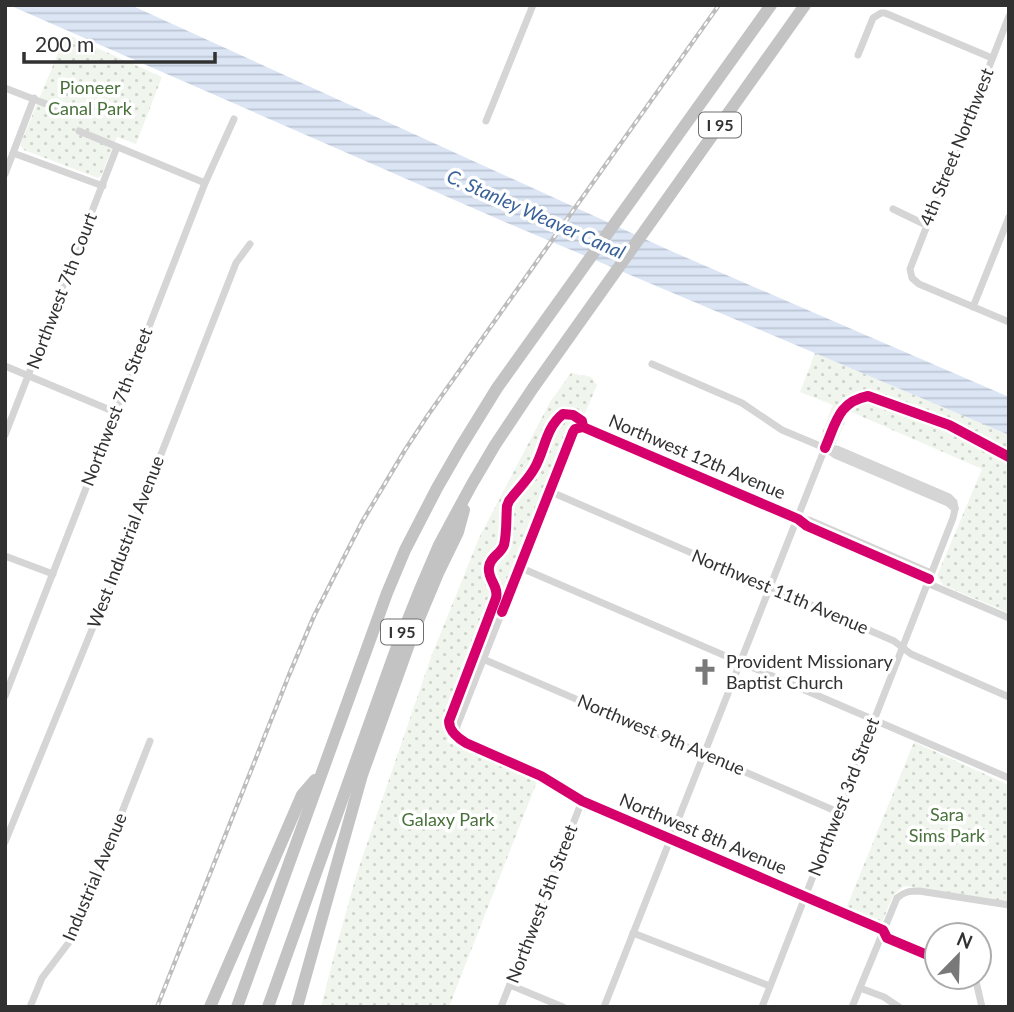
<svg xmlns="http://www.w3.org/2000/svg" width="1014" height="1012" viewBox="0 0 1014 1012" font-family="Lato,sans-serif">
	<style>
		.park { fill: url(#park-dots) }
		.water { fill: url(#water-rules) }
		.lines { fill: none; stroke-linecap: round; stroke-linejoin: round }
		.minor { stroke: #d5d5d5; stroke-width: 7 }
		.motorway { stroke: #c3c3c3; stroke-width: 12 }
		.rail-casing { stroke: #bdbdbd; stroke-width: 4.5 }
		.rail { stroke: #fff; stroke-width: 2; stroke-dasharray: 5; stroke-linecap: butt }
		.cycleway-casing { stroke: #fff; stroke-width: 15 }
		.cycleway { stroke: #d6006c; stroke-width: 10 }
		.labels { text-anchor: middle; stroke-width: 7; stroke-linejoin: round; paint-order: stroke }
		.shield { fill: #fff; stroke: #6f6f6f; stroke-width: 2 }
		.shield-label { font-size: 16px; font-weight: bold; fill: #313131 }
		.park-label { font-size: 18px; fill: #49713b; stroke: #fff }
		.street-label { font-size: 18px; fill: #313131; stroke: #fff }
		.poi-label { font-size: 18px; fill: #313131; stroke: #fff; text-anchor: start }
		.water-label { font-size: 19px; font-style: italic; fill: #396199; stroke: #fff }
	</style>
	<defs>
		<pattern id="park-dots" width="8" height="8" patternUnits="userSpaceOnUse" patternTransform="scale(1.75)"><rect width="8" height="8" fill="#f0f6ed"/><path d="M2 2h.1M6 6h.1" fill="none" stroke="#ced3cc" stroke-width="1.8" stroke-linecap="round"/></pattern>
		<pattern id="water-rules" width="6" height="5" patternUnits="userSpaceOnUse" patternTransform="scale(1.75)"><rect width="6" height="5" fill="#dbe5f4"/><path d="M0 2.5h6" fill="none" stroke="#bcc5d2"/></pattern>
	</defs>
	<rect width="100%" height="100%" fill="#fff"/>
	<g class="park">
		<path d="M66 34 162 77 136 144 117 137 101 176 98 178 24 150 20 145Z"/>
		<path d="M815 353 1009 435V613L943 585 937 576 982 469 849 411 836 444 820 438 833 405 800 392Z"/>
		<path d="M571 373 591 377 597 385 581 423 572 426 569 429 447 742 538 779 449 1007H321L336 948 357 873 431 657 479 538 550 402Z"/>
		<path d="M914 742 1009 785V902L906 886C891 891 887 912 881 926L845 911Z"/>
	</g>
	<path class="water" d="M9 5H132L135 7 671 251 1009 397V435L512 225Z"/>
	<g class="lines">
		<g class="minor">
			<path d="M1009 16 910 269 912 278 919 284 1009 322"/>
			<path d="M858 55 873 18 881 13H885L992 58"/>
			<path d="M5 88 59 109"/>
			<path d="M486 121 533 5"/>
			<path d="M79 131 205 183"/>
			<path d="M13 153 103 186"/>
			<path d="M5 174 34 98"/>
			<path d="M893 209 926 225"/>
			<path d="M973 307 1009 217"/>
			<path d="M652 364 742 403 782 430 825 448 835 455 948 503 955 509"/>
			<path d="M5 366 115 412"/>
			<path d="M5 435 117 147"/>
			<path d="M826 448 837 449 949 497 954 502 955 508"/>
			<path d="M549 491 894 641 911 654 1009 697"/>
			<path d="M799 520H809L931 573"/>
			<path d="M5 556 53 574"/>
			<path d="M519 567 1009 778"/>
			<path d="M929 579 807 526 798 519 583 427 575 429 573 432 457 726C456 735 459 739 466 743L541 776 582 801 883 930 887 938 937 959"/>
			<path d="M927 583 1009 618"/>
			<path d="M483 659 838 812"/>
			<path d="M5 696 205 183 234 119"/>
			<path d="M5 842 102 605 236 263 250 244"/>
			<path d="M633 933 770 986"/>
			<path d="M975 977 982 1007"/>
			<path d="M510 985 563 1007"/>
			<path d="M860 988 884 997 899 1007"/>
			<path d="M30 1007 42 978 70 941 75 931 150 741"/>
			<path d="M501 1007 582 801"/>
			<path d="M604 1007 825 448"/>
			<path d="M762 1007 953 518 955 509"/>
			<path d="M852 1007 897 898C904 892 909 891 919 891L1009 905"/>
		</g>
		<g class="motorway">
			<path d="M210 1007 302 795 315 780"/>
			<path d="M237 1007 387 593 405 550 437 488 460 448 497 388 771 5"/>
			<path d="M268 1007 395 652 421 587 439 545 472 484 495 445 533 388 805 5"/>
			<path d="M297 1007 362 775 413 633 439 571 458 532 464 510"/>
		</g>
		<defs>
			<path id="rail" d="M157 1007 289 675 314 616 362 522 405 450 428 415 719 5"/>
		</defs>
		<use href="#rail" class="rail-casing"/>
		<use href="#rail" class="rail"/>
		<defs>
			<g id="cycleway">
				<path d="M583 427 582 421 573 415 563 414C545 428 545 451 534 469 527 481 517 490 509 501L507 506C506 518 507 533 504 545 501 554 490 557 489 567 487 579 499 586 496 598L449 721C449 731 459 739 466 743L541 776 582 801 883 930 887 938 937 959"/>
				<path d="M583 427 798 519 807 526 929 579"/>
				<path d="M825 448C836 423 838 402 868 396L949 425 1009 457"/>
				<path d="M502 612 573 432 575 429 583 427"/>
			</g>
		</defs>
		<use href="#cycleway" class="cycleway-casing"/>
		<use href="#cycleway" class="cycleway"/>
	</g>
	<defs>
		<symbol id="church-bare" viewBox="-9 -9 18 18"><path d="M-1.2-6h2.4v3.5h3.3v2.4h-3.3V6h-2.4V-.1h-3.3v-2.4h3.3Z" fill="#797979" stroke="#fff" stroke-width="2.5" paint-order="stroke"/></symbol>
	</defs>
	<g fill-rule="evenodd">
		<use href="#church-bare" x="686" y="653" width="38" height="38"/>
	</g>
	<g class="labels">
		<g class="shield">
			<rect x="699" y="112.5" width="42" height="25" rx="5"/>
			<rect x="381" y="619.5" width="42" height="25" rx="5"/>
		</g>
		<g class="shield-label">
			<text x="720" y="131">I 95</text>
			<text x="402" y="638">I 95</text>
		</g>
		<g class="park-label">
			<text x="90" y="94">Pioneer<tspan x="90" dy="21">Canal Park</tspan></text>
			<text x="947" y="821">Sara<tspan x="947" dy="21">Sims Park</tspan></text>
			<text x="448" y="826">Galaxy Park</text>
		</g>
		<g class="street-label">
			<text transform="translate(957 147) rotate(-68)" y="6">4th Street Northwest</text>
			<text transform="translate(62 291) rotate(-69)" y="6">Northwest 7th Court</text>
			<text transform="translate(117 407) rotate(-69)" y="6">Northwest 7th Street</text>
			<text transform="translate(697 457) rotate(23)" y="6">Northwest 12th Avenue</text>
			<text transform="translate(126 542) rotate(-69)" y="6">West Industrial Avenue</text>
			<text transform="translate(780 592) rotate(23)" y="6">Northwest 11th Avenue</text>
			<text transform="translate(661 735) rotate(23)" y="6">Northwest 9th Avenue</text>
			<text transform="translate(844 797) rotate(-69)" y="6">Northwest 3rd Street</text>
			<text transform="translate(703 834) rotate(23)" y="6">Northwest 8th Avenue</text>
			<text transform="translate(95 877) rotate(-67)" y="6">Industrial Avenue</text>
			<text transform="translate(542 904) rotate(-69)" y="6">Northwest 5th Street</text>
		</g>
		<g class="poi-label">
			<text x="726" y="668">Provident Missionary<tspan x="726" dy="21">Baptist Church</tspan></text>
		</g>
		<g class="water-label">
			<text transform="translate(536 214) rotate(24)" y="7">C. Stanley Weaver Canal</text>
		</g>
	</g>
	<rect width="1014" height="1012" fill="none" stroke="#313131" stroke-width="14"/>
	<g transform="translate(958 956) rotate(23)"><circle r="33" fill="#ffffff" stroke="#adadad" stroke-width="2"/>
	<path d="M0-5L12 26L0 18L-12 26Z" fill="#797979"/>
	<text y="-10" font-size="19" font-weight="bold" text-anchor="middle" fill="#313131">N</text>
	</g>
	<path d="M24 52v10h191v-10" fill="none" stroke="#313131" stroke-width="3.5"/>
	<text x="35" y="52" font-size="21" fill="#313131" stroke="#ffffff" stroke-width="5" paint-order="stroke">200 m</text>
</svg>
